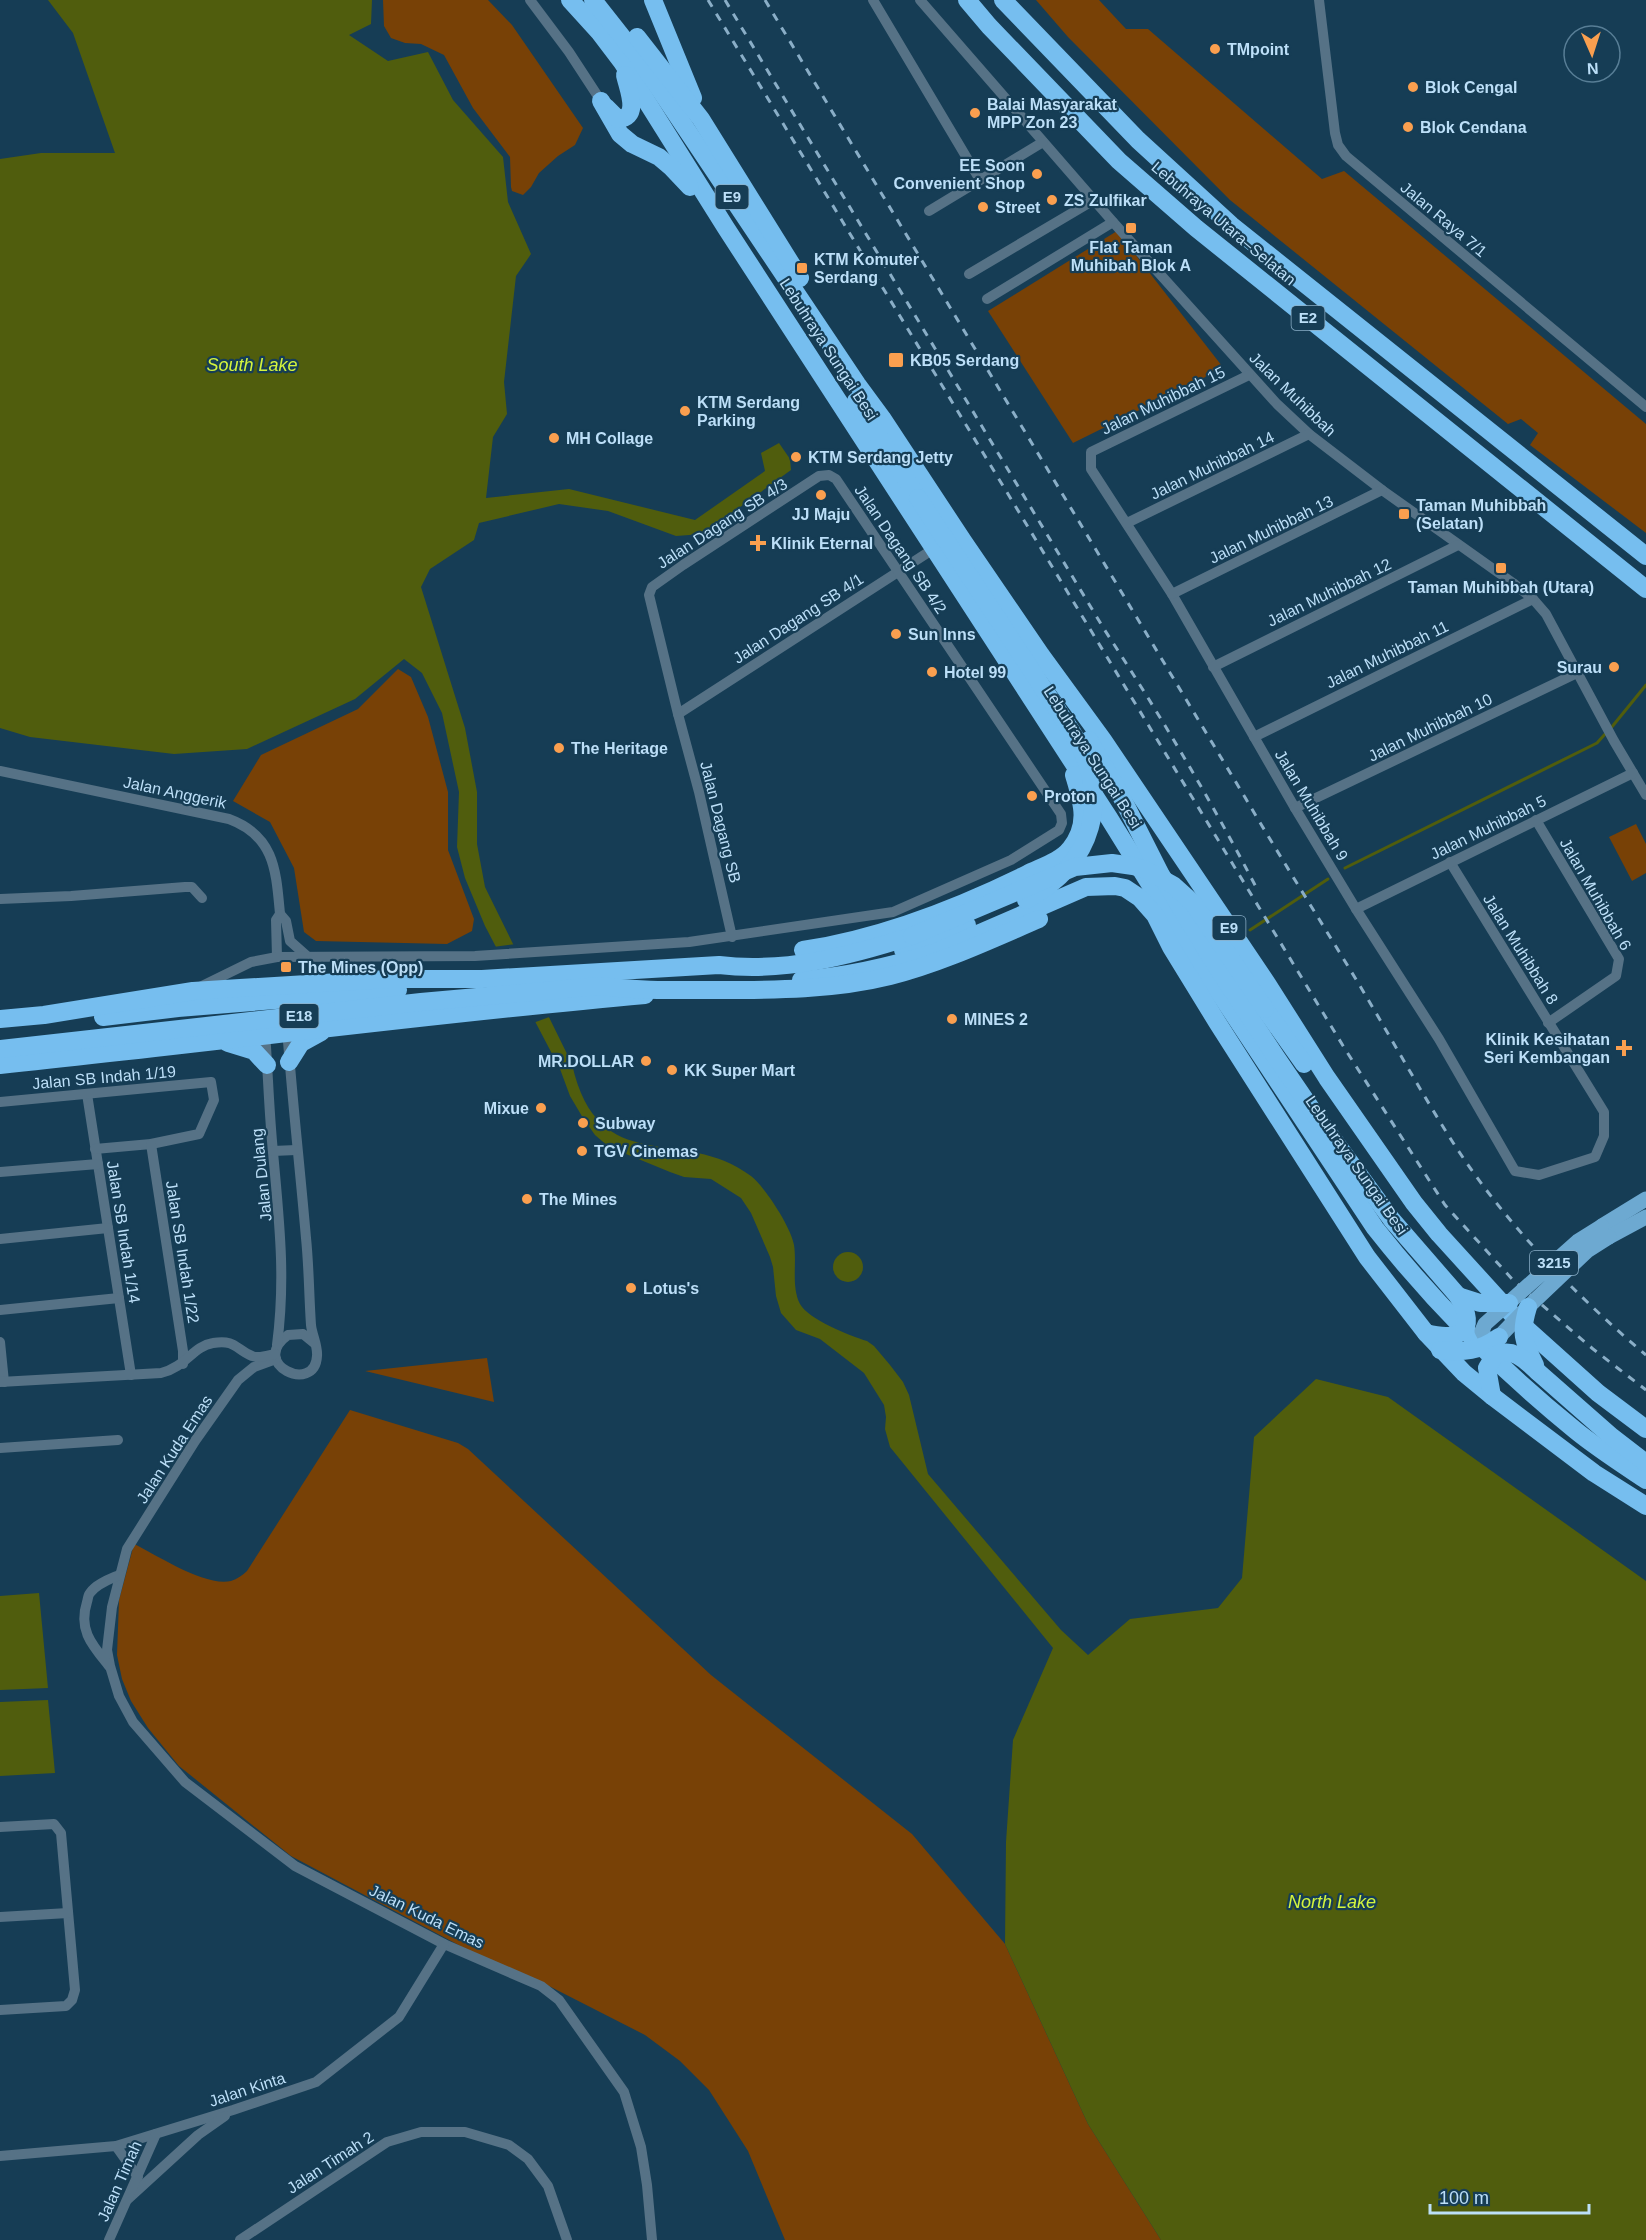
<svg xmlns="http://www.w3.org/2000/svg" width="1646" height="2240" viewBox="0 0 1646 2240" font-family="Arial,sans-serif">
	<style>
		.green { fill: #784106 }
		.water { fill: #505d0d }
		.pier { fill: #163d55 }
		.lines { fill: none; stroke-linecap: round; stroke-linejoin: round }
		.stream { stroke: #505d0d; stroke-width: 3 }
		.minor { stroke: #567286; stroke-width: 10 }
		.primary { stroke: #6da9d1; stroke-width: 15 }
		.motorway { stroke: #76beef; stroke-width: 18 }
		.rail { stroke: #8aaec7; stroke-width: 3; stroke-dasharray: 8 8; stroke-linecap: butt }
		.primary-bridge { stroke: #6da9d1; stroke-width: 15 }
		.motorway-bridge { stroke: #76beef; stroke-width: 18 }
		.poi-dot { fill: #fa9f4f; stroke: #163d55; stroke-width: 2 }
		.labels { text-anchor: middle; stroke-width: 4.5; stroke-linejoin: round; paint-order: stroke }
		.shield { fill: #163d55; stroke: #8aaec7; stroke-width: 1.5 }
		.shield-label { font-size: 15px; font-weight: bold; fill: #bcdff8 }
		.poi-label { font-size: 16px; font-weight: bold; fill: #bcdff8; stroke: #163d55; text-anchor: start }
		.street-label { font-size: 16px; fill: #bcdff8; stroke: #163d55 }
		.water-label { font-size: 18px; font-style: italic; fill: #d4f43d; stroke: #163d55 }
	</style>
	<rect width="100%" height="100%" fill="#163d55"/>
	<g class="green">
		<path d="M383 0H488L512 25 583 128 575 145 558 156 539 173 531 187 523 195 512 191 511 187 510 157 473 108 444 55 421 44 405 43 391 38 384 26Z"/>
		<path d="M1036 0H1099L1126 29H1148L1322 179 1344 171 1646 424V533L1530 445 1538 433 1521 419 1508 424 1230 200 1068 37Z"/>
		<path d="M1117 231 1222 366 1202 379 1073 443 988 311Z"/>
		<path d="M398 669 411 677 428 717 448 792V850L474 919 472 931 447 944 316 941 304 932 294 868 270 822 233 801 261 755 358 709Z"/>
		<path d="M1636 824 1646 844V873L1632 881 1609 837Z"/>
		<path d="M487 1358 494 1402 365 1371Z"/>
		<path d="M350 1410 458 1443 468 1449 711 1675 912 1834 1005 1944 1088 2124 1161 2240H785L748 2151 709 2090 680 2061 645 2035 547 1985 470 1951 291 1856 179 1766 148 1728 131 1701 122 1679 117 1655 119 1600 134 1544C157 1555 205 1587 231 1581 237 1579 243 1575 247 1571Z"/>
	</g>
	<g class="water">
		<path d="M48 0H372L371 24 349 35 388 61 428 52 453 100 503 157 508 202 531 254 516 276 504 382 507 414 493 437 486 498 569 489 695 520 765 471 761 453 779 443 790 459 791 470 703 534 676 536 608 511 559 504 479 523 474 540 430 569 421 587 465 728 477 792V844L485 887 572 1064C598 1181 683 1124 751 1176 765 1187 791 1227 794 1245 797 1264 791 1286 800 1304 808 1319 850 1336 867 1341L874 1346 890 1365 903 1382 909 1395 928 1474 1061 1630 1088 1655 1130 1619 1218 1608 1242 1578 1254 1437 1316 1379 1388 1397 1646 1581V2240H1161L1088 2124 1005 1944 1006 1842 1013 1740 1053 1648 890 1447 885 1429 886 1417 884 1405 864 1373 820 1339 796 1330 781 1313 776 1296 773 1267 770 1257 751 1213 741 1198 711 1179 684 1177 670 1172 609 1147 595 1135 583 1118 570 1096 560 1069 485 926 465 878 457 847 459 792 442 713 422 673 404 659 355 699 247 749 174 754 30 737 0 728V159L41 153H115L73 33Z"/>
		<circle cx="848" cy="1267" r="15"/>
		<path d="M39 1593 48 1688 0 1690V1596Z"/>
		<path d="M48 1700 55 1773 0 1776V1702Z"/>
	</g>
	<path class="pier" d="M516 944 552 1016 533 1023 493 947Z"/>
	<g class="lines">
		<g class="stream">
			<path d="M1611 728 1646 685"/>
			<path d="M1345 868 1597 743 1606 733"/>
			<path d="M1250 930 1328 879"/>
		</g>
		<g class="minor">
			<path d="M530 0 569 52 601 101"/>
			<path d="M873 0 980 180"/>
			<path d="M920 0 1113 222 1277 404 1309 434 1382 490 1513 583 1533 599 1546 614 1614 741 1646 795"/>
			<path d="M1319 0 1335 133 1338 145 1346 156 1646 407"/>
			<path d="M929 211 1043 142"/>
			<path d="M969 274 1094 200"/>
			<path d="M987 299 1113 222"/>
			<path d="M1249 375 1091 452V469L1172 594 1295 808 1356 909 1439 1039 1515 1171 1539 1175 1595 1157 1604 1136V1112L1450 862"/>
			<path d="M1127 523 1309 434"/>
			<path d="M1172 594 1382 490"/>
			<path d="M1213 667 1458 545"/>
			<path d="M678 714 935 548"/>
			<path d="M1254 737 1533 599"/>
			<path d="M0 771 229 819C275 836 276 871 280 914L276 920 277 957"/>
			<path d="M1295 808 1577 673"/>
			<path d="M1536 820 1619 959 1616 976 1548 1023"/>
			<path d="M0 899 71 896 185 887H192L202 898"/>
			<path d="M1356 909 1633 773"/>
			<path d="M280 914 286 921 290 941 308 957"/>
			<path d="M200 987 251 962 277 957 475 956 689 942 893 912 1011 860 1059 830 1062 823 1061 814 836 479 829 475 819 476 683 565 652 587 649 595 678 714 699 792 732 937"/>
			<path d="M287 1028C292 1098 300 1168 306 1238 309 1267 309 1296 311 1325 312 1335 318 1346 317 1356 315 1395 248 1364 288 1335L303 1334 314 1343"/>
			<path d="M265 1032C268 1072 269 1112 273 1152 279 1220 286 1277 277 1345"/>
			<path d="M87 1094 131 1375"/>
			<path d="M0 1102 211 1082 214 1100 199 1134 151 1144 95 1149"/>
			<path d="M151 1144 183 1351V1364"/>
			<path d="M273 1151 296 1150"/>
			<path d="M0 1172 98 1164"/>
			<path d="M0 1239 108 1228"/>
			<path d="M0 1310 119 1298"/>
			<path d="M0 1342 4 1382"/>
			<path d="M276 1359 254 1367 238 1380 195 1441 127 1549 112 1607 107 1650 110 1666 119 1696 133 1722 185 1782 295 1866 444 1944 541 1986 559 2000 624 2092 641 2147 647 2185 652 2240"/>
			<path d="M0 1382 161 1373C186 1367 193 1346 213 1343 236 1339 236 1350 252 1356 259 1359 269 1355 275 1354"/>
			<path d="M0 1448 118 1440"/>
			<path d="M109 1666C92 1645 78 1630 87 1602 88 1599 88 1595 90 1593 96 1584 110 1579 119 1575"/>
			<path d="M0 1827 54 1824 61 1833 75 1990 72 2000 66 2006 0 2010"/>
			<path d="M0 1917 68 1913"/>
			<path d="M116 2146 138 2177"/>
			<path d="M0 2156 116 2146 233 2110 316 2082 399 2017 444 1944"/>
			<path d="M128 2199 198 2135 225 2116"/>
			<path d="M109 2240 156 2134"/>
			<path d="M240 2240 387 2142 421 2132H465L509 2145 528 2159 548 2186 567 2240"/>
		</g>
		<g class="primary">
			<path d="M1602 1226 1646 1199"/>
			<path d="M1609 1237 1646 1217"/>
		</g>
		<g class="motorway">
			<path d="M570 0 600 33 622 62 726 228 1109 818 1187 944 1375 1228C1434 1303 1501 1370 1575 1430 1597 1448 1622 1464 1646 1480"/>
			<path d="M593 0 638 57 857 384 882 418 963 541 1041 655 1103 740 1268 985 1327 1078 1414 1203 1439 1234 1520 1323 1598 1393 1646 1429"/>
			<path d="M653 0 693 98"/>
			<path d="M967 0 989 26 1119 161 1196 228 1646 589"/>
			<path d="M1003 0 1138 140 1231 225 1646 556"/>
			<path d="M637 37 701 119 800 278"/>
			<path d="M601 101 620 134 632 144 659 157 672 168 690 187"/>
			<path d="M606 107 618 119C641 118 628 89 625 75"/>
			<path d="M856 401 918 498"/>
			<path d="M1089 740 1120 794 1161 875 1213 961 1276 1057 1317 1117 1392 1220 1458 1296"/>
			<path d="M803 950C882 938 956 909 1027 874 1041 867 1061 861 1070 849 1090 824 1082 802 1074 775"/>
			<path d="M903 950 967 925"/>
			<path d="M801 980C848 976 892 966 936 952L1086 887 1115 886 1125 888 1140 898 1155 915 1171 947 1217 1022 1367 1257 1426 1333 1464 1373 1492 1396 1594 1473 1646 1506"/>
			<path d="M1265 1009 1304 1064"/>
			<path d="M103 1017 178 1008 398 990"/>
			<path d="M0 1019 44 1015 193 991 240 988 388 979H482L719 965C784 973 850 956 912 936"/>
			<path d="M228 1043 254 1051 267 1065"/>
			<path d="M289 1062 301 1043 321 1032"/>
			<path d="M0 1065C215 1043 430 1014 645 995"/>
			<path d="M1538 1372 1612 1437 1646 1463"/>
		</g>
		<g class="rail">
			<path d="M708 0 1345 1049 1445 1205 1513 1280 1593 1349 1646 1390"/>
			<path d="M725 0 1104 629C1159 713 1211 800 1257 889"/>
			<path d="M765 0 1246 799C1282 860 1320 920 1357 981 1389 1034 1419 1089 1452 1141 1504 1222 1573 1293 1646 1355"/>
		</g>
		<path class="primary-bridge" d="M1602 1226 1578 1241 1485 1324 1482 1331 1486 1339 1492 1340 1499 1337 1528 1307 1587 1251 1609 1237"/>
		<g class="motorway-bridge">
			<path d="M918 498 1072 732C1113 799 1094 863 1026 900"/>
			<path d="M912 936 1075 867 1112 863 1133 866 1146 870 1173 885 1193 903 1265 1009"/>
			<path d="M0 1049 421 1002 599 986C639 991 678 990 718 990 775 990 834 990 890 976 941 963 990 940 1039 919"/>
			<path d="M1458 1296 1480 1303H1509"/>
			<path d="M1528 1307C1520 1333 1523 1341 1535 1365"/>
			<path d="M1426 1333C1460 1342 1479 1331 1458 1296"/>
			<path d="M1440 1350C1463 1353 1480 1351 1499 1337"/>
			<path d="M1492 1396 1487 1368 1495 1355C1514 1347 1525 1360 1538 1372"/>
		</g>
	</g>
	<g class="poi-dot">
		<circle cx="1215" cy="49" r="6"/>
		<circle cx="1413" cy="87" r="6"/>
		<circle cx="975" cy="113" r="6"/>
		<circle cx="1408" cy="127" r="6"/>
		<circle cx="1037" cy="174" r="6"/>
		<circle cx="1052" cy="200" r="6"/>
		<circle cx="983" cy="207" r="6"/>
		<rect x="1125" y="222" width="12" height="12" rx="3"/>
		<rect x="796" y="262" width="12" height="12" rx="3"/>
		<rect x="888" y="352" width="16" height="16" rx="3"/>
		<circle cx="685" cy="411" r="6"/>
		<circle cx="554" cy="438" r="6"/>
		<circle cx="796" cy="457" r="6"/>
		<circle cx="821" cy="495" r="6"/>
		<rect x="1398" y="508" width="12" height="12" rx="3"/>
		<path d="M755 534h6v6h6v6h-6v6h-6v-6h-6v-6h6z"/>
		<rect x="1495" y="562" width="12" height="12" rx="3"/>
		<circle cx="896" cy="634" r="6"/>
		<circle cx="1614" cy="667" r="6"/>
		<circle cx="932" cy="672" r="6"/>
		<circle cx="559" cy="748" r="6"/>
		<circle cx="1032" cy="796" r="6"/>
		<rect x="280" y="961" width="12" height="12" rx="3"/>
		<circle cx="952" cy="1019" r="6"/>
		<path d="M1621 1039h6v6h6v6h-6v6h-6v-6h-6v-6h6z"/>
		<circle cx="646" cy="1061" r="6"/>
		<circle cx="672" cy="1070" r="6"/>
		<circle cx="541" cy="1108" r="6"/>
		<circle cx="583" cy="1123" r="6"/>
		<circle cx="582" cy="1151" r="6"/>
		<circle cx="527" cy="1199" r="6"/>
		<circle cx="631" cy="1288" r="6"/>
	</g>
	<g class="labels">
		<g class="shield">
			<rect x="715.5" y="185" width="33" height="24" rx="4.5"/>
			<rect x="1291.5" y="306" width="33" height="24" rx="4.5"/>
			<rect x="1212.5" y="916" width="33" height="24" rx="4.5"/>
			<rect x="279.5" y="1004" width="39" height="24" rx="4.5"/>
			<rect x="1530" y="1251" width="48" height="24" rx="4.5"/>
		</g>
		<g class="shield-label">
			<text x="732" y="202">E9</text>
			<text x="1308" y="323">E2</text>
			<text x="1229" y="933">E9</text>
			<text x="299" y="1021">E18</text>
			<text x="1554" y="1268">3215</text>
		</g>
		<g class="poi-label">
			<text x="1227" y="55">TMpoint</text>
			<text x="1425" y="93">Blok Cengal</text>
			<text x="987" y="110">Balai Masyarakat<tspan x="987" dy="18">MPP Zon 23</tspan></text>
			<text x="1420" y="133">Blok Cendana</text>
			<text x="1025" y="171" text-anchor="end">EE Soon<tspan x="1025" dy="18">Convenient Shop</tspan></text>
			<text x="1064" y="206">ZS Zulfikar</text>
			<text x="995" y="213">Street</text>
			<text x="1131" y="253" text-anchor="middle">Flat Taman<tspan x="1131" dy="18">Muhibah Blok A</tspan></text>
			<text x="814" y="265">KTM Komuter<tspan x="814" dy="18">Serdang</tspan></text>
			<text x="910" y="366">KB05 Serdang</text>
			<text x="697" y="408">KTM Serdang<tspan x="697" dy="18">Parking</tspan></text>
			<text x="566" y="444">MH Collage</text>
			<text x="808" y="463">KTM Serdang Jetty</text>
			<text x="1416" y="511">Taman Muhibbah<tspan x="1416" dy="18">(Selatan)</tspan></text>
			<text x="821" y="520" text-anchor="middle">JJ Maju</text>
			<text x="771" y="549">Klinik Eternal</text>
			<text x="1501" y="593" text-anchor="middle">Taman Muhibbah (Utara)</text>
			<text x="908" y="640">Sun Inns</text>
			<text x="1602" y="673" text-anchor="end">Surau</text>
			<text x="944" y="678">Hotel 99</text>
			<text x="571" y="754">The Heritage</text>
			<text x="1044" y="802">Proton</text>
			<text x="298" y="973">The Mines (Opp)</text>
			<text x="964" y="1025">MINES 2</text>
			<text x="1610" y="1045" text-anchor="end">Klinik Kesihatan<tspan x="1610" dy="18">Seri Kembangan</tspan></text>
			<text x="634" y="1067" text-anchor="end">MR.DOLLAR</text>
			<text x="684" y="1076">KK Super Mart</text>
			<text x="529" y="1114" text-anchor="end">Mixue</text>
			<text x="595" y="1129">Subway</text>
			<text x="594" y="1157">TGV Cinemas</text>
			<text x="539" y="1205">The Mines</text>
			<text x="643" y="1294">Lotus's</text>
		</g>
		<g class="street-label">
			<text transform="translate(1444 219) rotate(40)" y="6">Jalan Raya 7/1</text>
			<text transform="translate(1224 223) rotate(40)" y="6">Lebuhraya Utara–Selatan</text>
			<text transform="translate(829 349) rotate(57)" y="6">Lebuhraya Sungai Besi</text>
			<text transform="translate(1293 394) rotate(44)" y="6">Jalan Muhibbah</text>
			<text transform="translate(1163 400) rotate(-26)" y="6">Jalan Muhibbah 15</text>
			<text transform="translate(1212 465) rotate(-26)" y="6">Jalan Muhibbah 14</text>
			<text transform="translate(722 523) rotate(-33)" y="6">Jalan Dagang SB 4/3</text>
			<text transform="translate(1271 529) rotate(-26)" y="6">Jalan Muhibbah 13</text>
			<text transform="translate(901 549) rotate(56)" y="6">Jalan Dagang SB 4/2</text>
			<text transform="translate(1329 592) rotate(-26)" y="6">Jalan Muhibbah 12</text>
			<text transform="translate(798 618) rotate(-33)" y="6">Jalan Dagang SB 4/1</text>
			<text transform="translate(1387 654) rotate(-26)" y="6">Jalan Muhibbah 11</text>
			<text transform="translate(1430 727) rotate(-26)" y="6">Jalan Muhibbah 10</text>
			<text transform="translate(1093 757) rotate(57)" y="6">Lebuhraya Sungai Besi</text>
			<text transform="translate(175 792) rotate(12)" y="6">Jalan Anggerik</text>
			<text transform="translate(1312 805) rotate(59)" y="6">Jalan Muhibbah 9</text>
			<text transform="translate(721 822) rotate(76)" y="6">Jalan Dagang SB</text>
			<text transform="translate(1488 827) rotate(-26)" y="6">Jalan Muhibbah 5</text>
			<text transform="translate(1596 894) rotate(60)" y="6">Jalan Muhibbah 6</text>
			<text transform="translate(1521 949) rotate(58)" y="6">Jalan Muhibbah 8</text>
			<text transform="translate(104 1077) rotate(-5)" y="6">Jalan SB Indah 1/19</text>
			<text transform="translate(1357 1165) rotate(55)" y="6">Lebuhraya Sungai Besi</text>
			<text transform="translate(261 1175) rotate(-96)" y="6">Jalan Dulang</text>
			<text transform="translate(124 1232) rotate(81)" y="6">Jalan SB Indah 1/14</text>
			<text transform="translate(183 1252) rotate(81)" y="6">Jalan SB Indah 1/22</text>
			<text transform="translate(174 1449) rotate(-57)" y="6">Jalan Kuda Emas</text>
			<text transform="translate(427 1916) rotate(26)" y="6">Jalan Kuda Emas</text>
			<text transform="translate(247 2089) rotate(-18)" y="6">Jalan Kinta</text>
			<text transform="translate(330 2162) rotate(-33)" y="6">Jalan Timah 2</text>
			<text transform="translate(119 2181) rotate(-66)" y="6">Jalan Timah</text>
		</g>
		<g class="water-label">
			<text x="252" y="371">South Lake</text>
			<text x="1332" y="1908">North Lake</text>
		</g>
	</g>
	<g transform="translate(1592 54) rotate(177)"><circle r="28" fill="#163d55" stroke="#587e96" stroke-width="1.5"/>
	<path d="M0-4.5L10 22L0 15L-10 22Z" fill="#fa9f4f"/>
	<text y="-9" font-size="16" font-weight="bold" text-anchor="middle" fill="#bcdff8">N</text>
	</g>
	<path d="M1430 2204v9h159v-9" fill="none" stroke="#bcdff8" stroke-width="3"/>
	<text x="1439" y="2204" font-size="18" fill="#bcdff8" stroke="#163d55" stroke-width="4.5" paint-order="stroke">100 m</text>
</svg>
